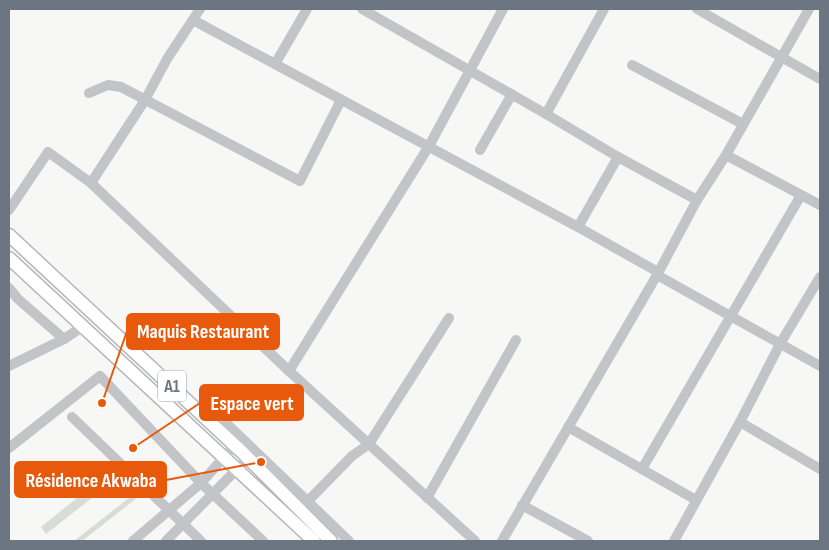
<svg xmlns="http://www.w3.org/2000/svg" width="829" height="550" viewBox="0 0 829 550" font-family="'Sofia Sans Condensed',sans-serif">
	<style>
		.green { fill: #d7dcd5 }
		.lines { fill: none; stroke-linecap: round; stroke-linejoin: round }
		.major-casing { stroke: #b3b6ba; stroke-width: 15 }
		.minor { stroke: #c2c4c8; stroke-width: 10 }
		.major { stroke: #fff; stroke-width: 12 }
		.labels { text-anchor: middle; stroke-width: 5; stroke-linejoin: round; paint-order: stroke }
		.shield { fill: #fff; stroke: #979fa8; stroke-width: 1 }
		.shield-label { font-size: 18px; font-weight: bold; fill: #6b7682 }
		.leader { fill: none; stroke: #e8590c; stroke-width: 2 }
		.callout-dot { fill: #e8590c; stroke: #fff; stroke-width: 2 }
		.callout { fill: #e8590c; stroke: #e8590c; stroke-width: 2 }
		.callout-label { font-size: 20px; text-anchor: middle; font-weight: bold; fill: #fff }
	</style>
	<rect width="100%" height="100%" fill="#f7f8f5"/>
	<g class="green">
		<path d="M114 468 121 475 46 534 41 527Z"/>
		<path d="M138 491 142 494 82 541H74Z"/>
	</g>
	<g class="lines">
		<defs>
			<g id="major">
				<path d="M9 235 242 452 331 541"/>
				<path d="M9 258 314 541"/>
			</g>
		</defs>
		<use href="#major" class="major-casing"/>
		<g class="minor">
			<path d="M362 9 546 114 618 157 697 200"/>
			<path d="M697 9 820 79"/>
			<path d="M193 20 578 227 618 157"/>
			<path d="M275 64 307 9"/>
			<path d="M632 65 743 124"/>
			<path d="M89 93 108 85 121 87 300 181 341 100"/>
			<path d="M546 114 604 9"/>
			<path d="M480 150 512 94"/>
			<path d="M726 155 820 205"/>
			<path d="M91 183 145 100 167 59 200 9"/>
			<path d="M9 210 48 152 91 183 289 371 475 541"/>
			<path d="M578 227 658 272"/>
			<path d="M657 275 820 366"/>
			<path d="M9 288 18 299 64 339"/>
			<path d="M9 366 64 339 82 327"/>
			<path d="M289 371 429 146 503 9"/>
			<path d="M72 417 201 541"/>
			<path d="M740 422 820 469"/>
			<path d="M226 423 349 541"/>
			<path d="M568 427 696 500"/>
			<path d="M9 448 100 376 201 483 263 541"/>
			<path d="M642 469 801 195"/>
			<path d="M427 498 516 340"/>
			<path d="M307 502 352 456 369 444 449 318"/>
			<path d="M522 505 588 541"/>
			<path d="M133 541 201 483 235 445"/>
			<path d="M166 541 248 458"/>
			<path d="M502 541 657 275 697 200 726 155 809 9"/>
			<path d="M674 541 740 422 780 344 820 277"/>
		</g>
		<use href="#major" class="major"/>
	</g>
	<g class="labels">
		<rect class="shield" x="158" y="370.5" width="28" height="31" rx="4"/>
		<g class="shield-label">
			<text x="172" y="392">A1</text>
		</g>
	</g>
	<path class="leader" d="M102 403L127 331M133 448L200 403M261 462L166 480"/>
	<g class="callout-dot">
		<circle cx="102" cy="403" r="5"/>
		<circle cx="133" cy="448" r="5"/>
		<circle cx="261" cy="462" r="5"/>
	</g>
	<g class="callout">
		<rect x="127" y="314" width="152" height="35" rx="5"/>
		<rect x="200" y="385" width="103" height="35" rx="5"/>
		<rect x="15" y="462" width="151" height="35" rx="5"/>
	</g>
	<g class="callout-label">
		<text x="203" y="338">Maquis Restaurant</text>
		<text x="252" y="410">Espace vert</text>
		<text x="91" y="487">Résidence Akwaba</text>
	</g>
	<rect width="829" height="550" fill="none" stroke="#6b7682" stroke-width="20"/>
</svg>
